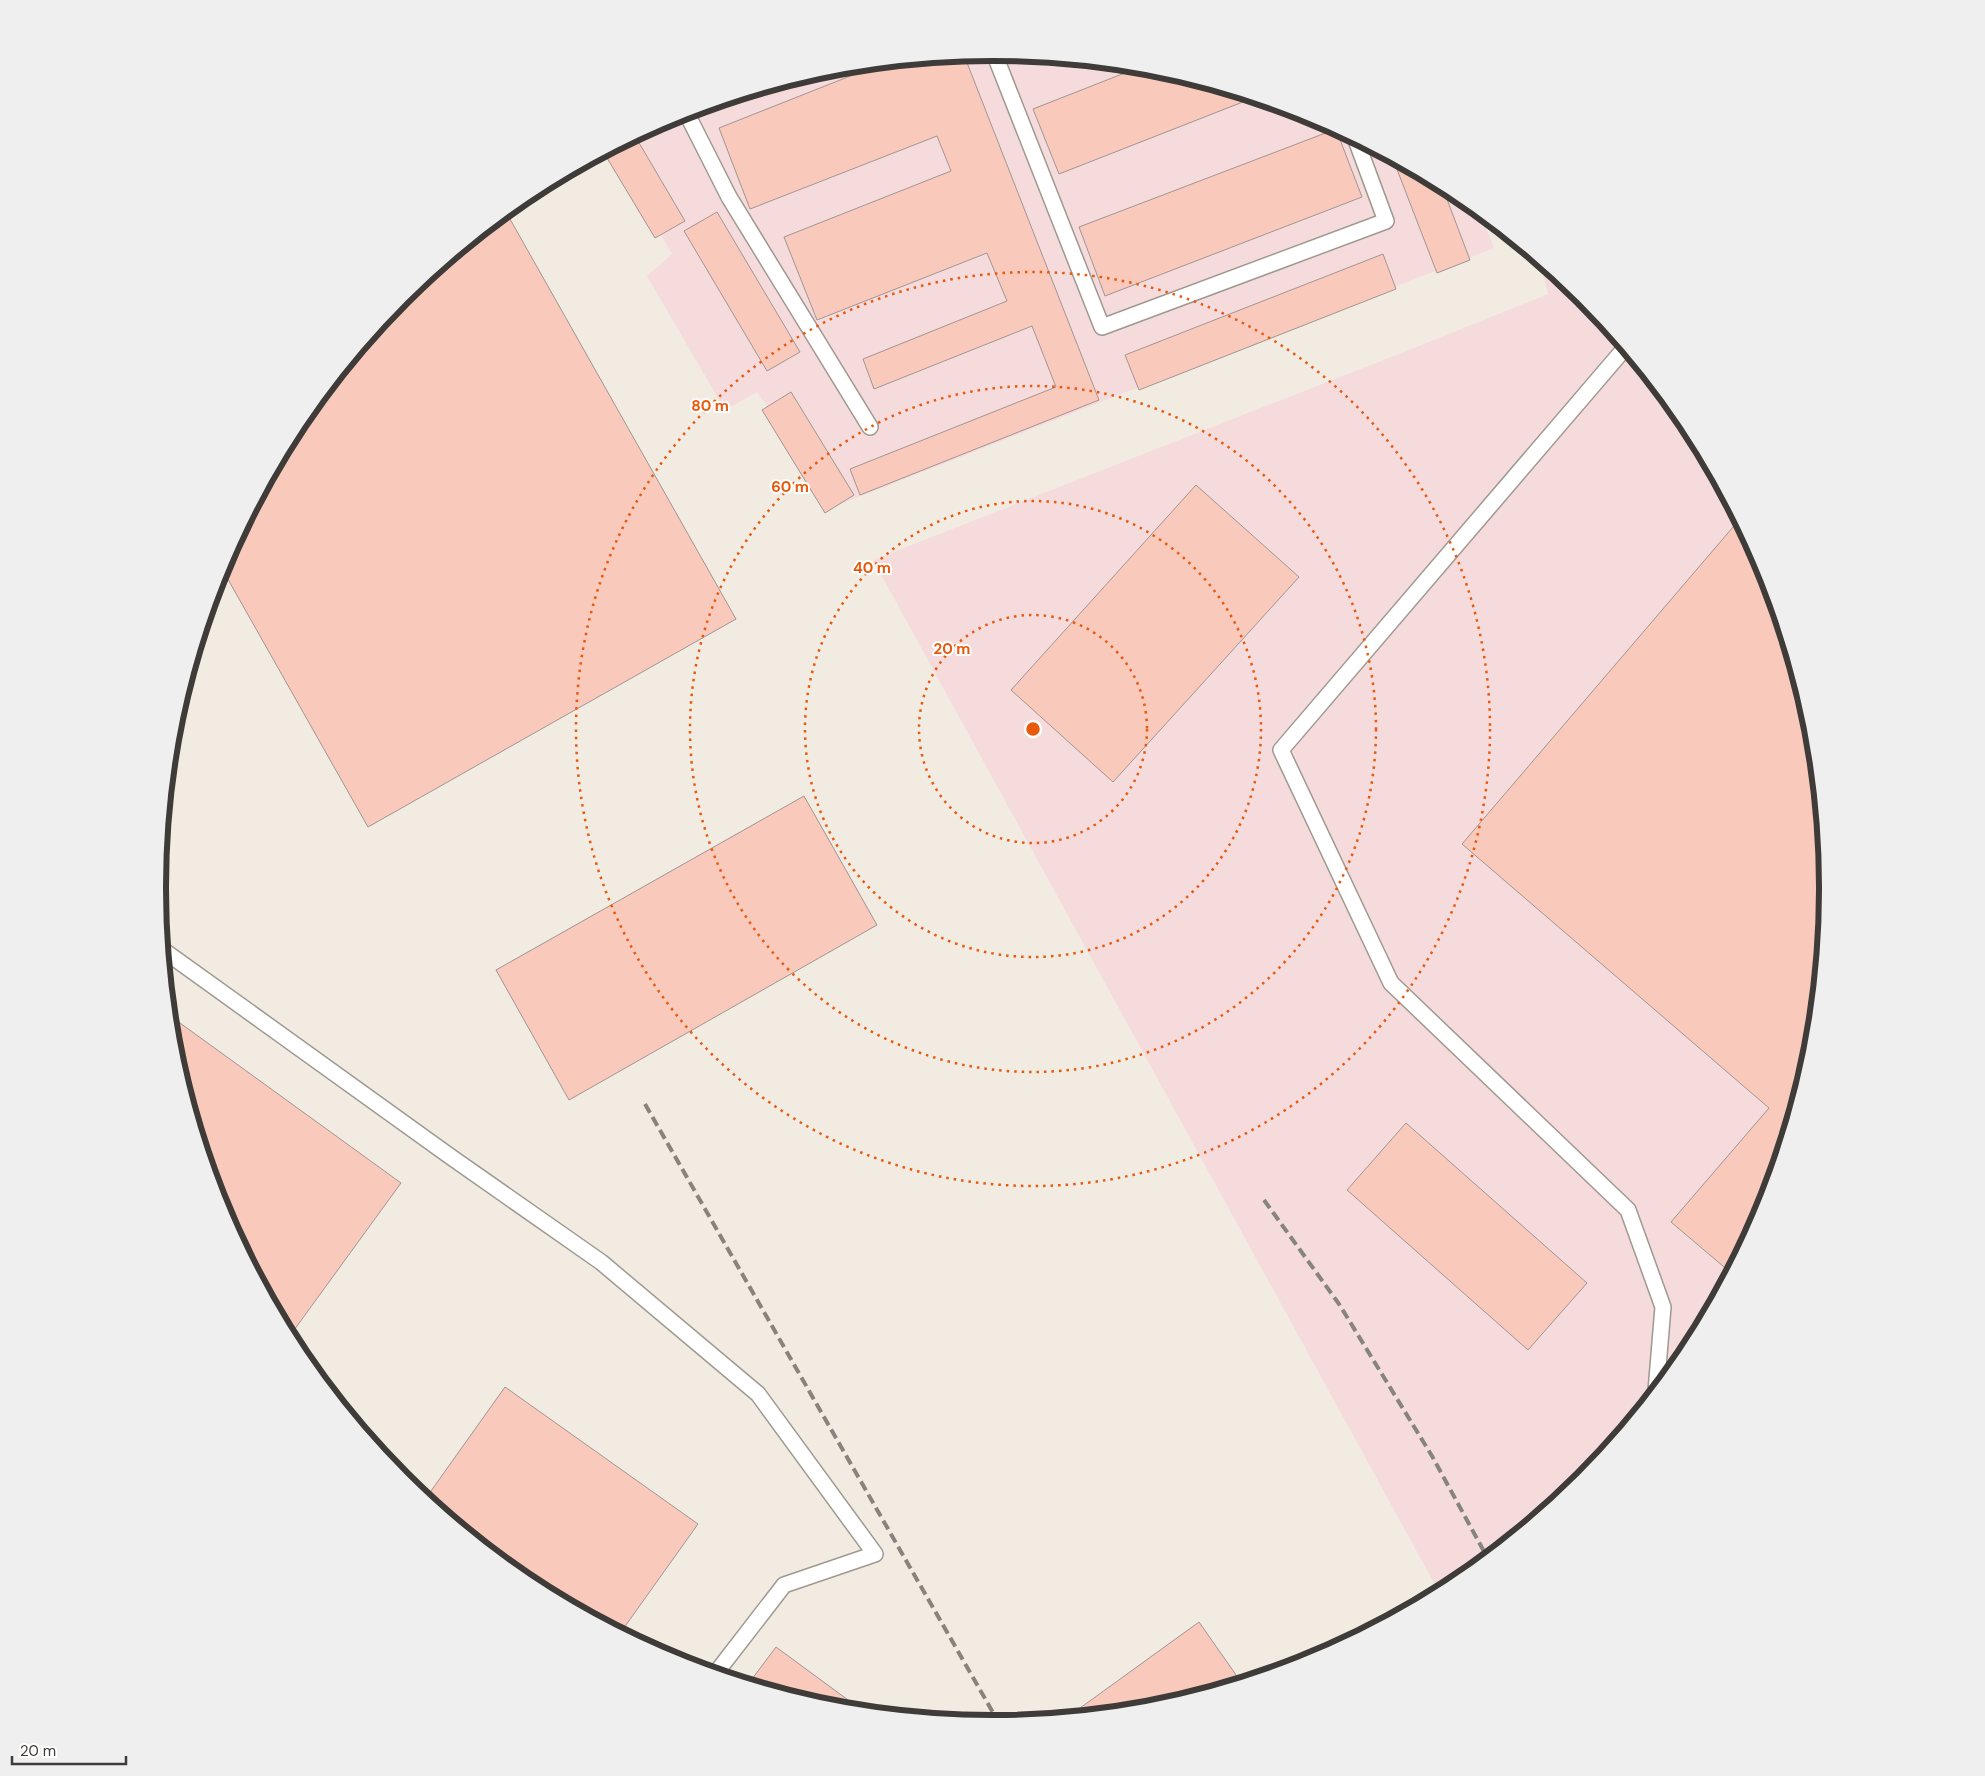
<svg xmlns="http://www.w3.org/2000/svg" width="1985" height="1776" viewBox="0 0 1985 1776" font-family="'DM Sans',sans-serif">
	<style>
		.industrial { fill: #f6dbdd }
		.building { fill: #f9c9bc; stroke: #a09592 }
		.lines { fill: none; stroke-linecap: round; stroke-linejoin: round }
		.service-casing { stroke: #9f9990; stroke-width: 18 }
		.service { stroke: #fff; stroke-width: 15 }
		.rail { stroke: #87837d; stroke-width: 4; stroke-dasharray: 10 5; stroke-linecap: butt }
		.ring { fill: none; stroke: #e8590c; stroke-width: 2.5; stroke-dasharray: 2.5 5 }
		.rim { fill: none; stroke: #3e3b38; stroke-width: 6 }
		.centre { fill: #e8590c; stroke: #fff; stroke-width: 2.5 }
		.ring-label { font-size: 15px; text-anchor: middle; font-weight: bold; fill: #e8590c; stroke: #fff; stroke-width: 4; stroke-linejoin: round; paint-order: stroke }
	</style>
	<rect width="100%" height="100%" fill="#f2ebe2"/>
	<g class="industrial">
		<path d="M992 53 1156 69 1313 116 1457 193 1480 212 1494 248 838 505 757 392 725 410 647 276 672 254 611 149 673 116 830 69Z"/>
		<path d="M1540 262 1583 297 1687 424 1765 569 1812 725 1828 888 1812 1051 1764 1208 1687 1352 1583 1479 1456 1583 1439 1592 873 560 1419 346 1548 294Z"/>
	</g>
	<g class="building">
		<path d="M964 55 1099 400 860 495 850 469 1056 387 1032 326 874 389 863 359 1007 301 987 253 817 320 784 237 951 171 937 136 750 209 719 128 883 63Z"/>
		<path d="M1140 67 1156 69 1253 98 1059 174 1033 109Z"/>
		<path d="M1336 129 1362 197 1105 296 1079 227Z"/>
		<path d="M635 136 685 221 655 238 604 153Z"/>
		<path d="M1393 159 1442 186 1470 260 1437 273Z"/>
		<path d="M506 212 736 619 368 827 221 567 298 424 402 297Z"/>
		<path d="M717 212 800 352 767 371 684 231Z"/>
		<path d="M1383 254 1396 289 1139 390 1125 355Z"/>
		<path d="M791 392 854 495 825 513 762 410Z"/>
		<path d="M1196 485 1299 577 1113 782 1011 690Z"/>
		<path d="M1739 520 1765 569 1812 725 1828 888 1812 1051 1764 1208 1730 1272 1671 1222 1769 1108 1462 844Z"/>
		<path d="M804 796 877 925 569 1100 496 970Z"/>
		<path d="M169 1015 401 1183 289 1337 220 1207 173 1051Z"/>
		<path d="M1406 1123 1587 1283 1528 1350 1347 1190Z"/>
		<path d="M505 1387 698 1524 621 1632 550 1594 491 1552 426 1498Z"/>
		<path d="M1199 1622 1241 1682 1155 1707 1069 1716Z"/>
		<path d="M776 1647 863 1711 829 1707 749 1683Z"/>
	</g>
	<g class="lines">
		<defs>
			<g id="service">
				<path d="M994 53 1102 327 1386 221 1356 140"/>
				<path d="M686 112 729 197 870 427"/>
				<path d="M1625 348 1281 750 1391 983 1628 1210 1663 1307 1656 1391"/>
				<path d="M163 950 451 1157 601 1262 758 1394 875 1554 784 1585 716 1673"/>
			</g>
		</defs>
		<use href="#service" class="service-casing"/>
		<use href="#service" class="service"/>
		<g class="rail">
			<path d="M645 1104 999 1723"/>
			<path d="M1264 1200 1339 1304 1432 1456 1487 1557"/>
		</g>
	</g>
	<g class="ring">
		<circle cx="1033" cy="729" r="114"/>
		<circle cx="1033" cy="729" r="228"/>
		<circle cx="1033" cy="729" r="343"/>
		<circle cx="1033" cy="729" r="457"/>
	</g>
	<path d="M0 0H1985V1776H0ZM992 61H993A826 826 0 0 1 1819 887V889A826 826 0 0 1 993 1715H992A826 826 0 0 1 166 889V887A826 826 0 0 1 992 61Z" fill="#f0efef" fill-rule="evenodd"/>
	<path class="rim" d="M992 61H993A826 826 0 0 1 1819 887V889A826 826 0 0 1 993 1715H992A826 826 0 0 1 166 889V887A826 826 0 0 1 992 61Z"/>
	<circle cx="1033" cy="729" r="8" class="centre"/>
	<g class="ring-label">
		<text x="710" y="411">80 m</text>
		<text x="790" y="492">60 m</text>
		<text x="872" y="573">40 m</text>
		<text x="952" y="654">20 m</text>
	</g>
	<path d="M12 1756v8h114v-8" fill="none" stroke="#3e3b38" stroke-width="2.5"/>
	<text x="20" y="1756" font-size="15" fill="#3e3b38" stroke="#ffffff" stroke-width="4" paint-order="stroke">20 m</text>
</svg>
